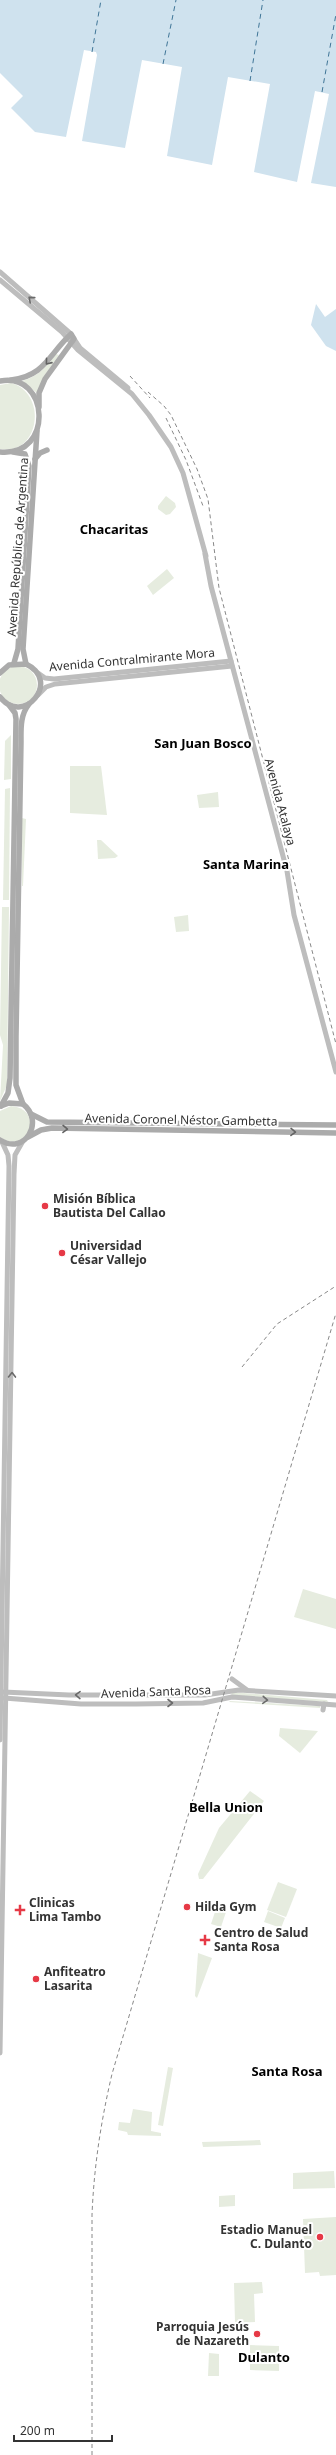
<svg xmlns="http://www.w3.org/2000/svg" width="336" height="2455" viewBox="0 0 336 2455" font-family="'Noto Sans',sans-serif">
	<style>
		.green { fill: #e6ecdf }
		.water { fill: #cfe2ee }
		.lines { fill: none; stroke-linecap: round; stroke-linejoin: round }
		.ferry { stroke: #3f7597; stroke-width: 1; stroke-dasharray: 5 4; stroke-linecap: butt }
		.secondary { stroke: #bdbdbd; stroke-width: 5 }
		.primary { stroke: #ababab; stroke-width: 5.5 }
		.rail { stroke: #888; stroke-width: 1; stroke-dasharray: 4 3; stroke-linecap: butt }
		.oneway { stroke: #6a6a6a }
		.oneway2 { stroke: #636363 }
		.poi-dot { fill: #e63946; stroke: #fff; stroke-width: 1.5 }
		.labels { text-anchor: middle; stroke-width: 4; stroke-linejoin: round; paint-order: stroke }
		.street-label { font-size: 12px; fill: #333; stroke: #fff }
		.poi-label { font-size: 12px; font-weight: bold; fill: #333; stroke: #fff; text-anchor: start }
		.neighbourhood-label { font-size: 13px; font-weight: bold; fill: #000; stroke: #fff }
	</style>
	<rect width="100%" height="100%" fill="#fff"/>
	<g class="green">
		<path d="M56 354 59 355 45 375 37 393 22 381C39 376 46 367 56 354Z"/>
		<path d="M11 383C48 393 40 456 0 449V385Z"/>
		<path d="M166 496 175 503 176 507 170 514 166 515 158 509V506Z"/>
		<path d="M167 569 174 578 153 595 147 586Z"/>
		<circle cx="18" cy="685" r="19"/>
		<path d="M11 735V779L4 780 5 741Z"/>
		<path d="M70 766H101L107 815 70 813Z"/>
		<path d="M10 788 9 900H3L5 789Z"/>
		<path d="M218 792 219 807 199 808 197 795Z"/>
		<path d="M22 818 26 819 23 886H22Z"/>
		<path d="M97 840H101L118 856 115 858 98 859Z"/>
		<path d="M2 907H9L7 1085 0 1101 3 1045 0 1035Z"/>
		<path d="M188 915 189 931 176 932 174 917Z"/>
		<path d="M11 1106C46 1109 27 1156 0 1137V1111Z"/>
		<path d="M303 1589 336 1599V1629L294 1617Z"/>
		<path d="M232 1692 327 1700 328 1702 231 1696Z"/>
		<path d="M230 1701 320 1706V1708L229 1702Z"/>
		<path d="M280 1728 318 1731 300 1753 279 1736Z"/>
		<path d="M250 1791 264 1801 203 1879H199L198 1874 219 1828Z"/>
		<path d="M278 1882 297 1889 286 1917 267 1910Z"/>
		<path d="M216 1909 226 1912 221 1927 211 1924Z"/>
		<path d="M268 1911 285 1918 281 1928 264 1922Z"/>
		<path d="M198 1953 212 1958 197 1998 195 1996Z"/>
		<path d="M168 2067 173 2068 163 2126 158 2125Z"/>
		<path d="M133 2109 152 2112 151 2131 161 2133V2136L128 2135 127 2132 118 2130 119 2122 130 2123Z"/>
		<path d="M260 2140 261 2145 203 2147 202 2142Z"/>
		<path d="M334 2171 335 2188 293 2189V2173Z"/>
		<path d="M235 2195V2206L219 2207V2196Z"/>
		<path d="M336 2217V2275L320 2276 319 2272 305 2273 303 2219Z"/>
		<path d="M262 2282 263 2293 254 2294 255 2322 235 2323 234 2283Z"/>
		<path d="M250 2345 279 2346V2371L250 2370Z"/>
		<path d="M209 2353 219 2354V2376H208Z"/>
	</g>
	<g class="water">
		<path d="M0 0H336V187L311 183 329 94 315 91 297 182 254 172 270 84 228 77 212 165 167 156 182 67 142 60 125 148 82 141 97 55 96 52 84 50 66 137 35 132 11 108 23 96 0 73Z"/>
		<path d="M316 304 325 317 336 309V351L326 346 311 325Z"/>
	</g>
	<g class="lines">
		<g class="ferry">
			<path d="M92 52 101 0"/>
			<path d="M163 64 176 0"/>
			<path d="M250 81 263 0"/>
			<path d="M322 92 336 14"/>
		</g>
		<g class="secondary">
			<path d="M0 272 71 334"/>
			<path d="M0 280 62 332 78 350 132 394 149 415 171 447 183 473 206 556"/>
			<path d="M74 339 80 348 128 388"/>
			<path d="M205 554 211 586 287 871 294 915 336 1072"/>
			<path d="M38 673 45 678 54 679 231 661"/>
			<path d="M38 695 46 687 55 684 232 666"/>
			<path d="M232 1679 247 1690"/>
			<path d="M3 1692 69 1695H205L239 1690 336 1696"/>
			<path d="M4 1698 81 1704H136L203 1703 232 1697 336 1705"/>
			<path d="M323 1710 324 1704"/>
			<path d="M0 1740 9 1166 8 1155 2 1142"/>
			<path d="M0 2053 14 1174 15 1155 23 1141"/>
		</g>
		<g class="primary">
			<path d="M11 380C45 376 49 354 71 334L74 339 45 379 39 393V407"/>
			<path d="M0 381C49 371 55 457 0 452"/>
			<path d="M13 452 25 454 29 466 18 649 14 663"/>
			<path d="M35 459 40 453 47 450"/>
			<path d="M26 664 23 649 37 431"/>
			<path d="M0 673 9 665 26 664C62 681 23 727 0 697"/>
			<path d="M23 1104 16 1085V1037L21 742C21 729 20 715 29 704"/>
			<path d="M1 1106 8 1093 10 1078 16 719 15 713 9 705"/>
			<path d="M31 1114 47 1122 336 1125"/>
			<path d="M28 1137 41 1130 52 1128 336 1133"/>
			<path d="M0 1140C25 1156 45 1121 23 1104L9 1103 1 1106"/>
		</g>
		<g class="rail">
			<path d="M130 376 150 398"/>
			<path d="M148 392 164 406 171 415 197 469 208 499 219 588 336 1044"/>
			<path d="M166 418 186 460 203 506"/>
			<path d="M242 1367 277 1324 336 1286"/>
			<path d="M92 2455V2215C94 2166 101 2121 112 2074L336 1313"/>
		</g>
	</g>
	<defs><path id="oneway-chevron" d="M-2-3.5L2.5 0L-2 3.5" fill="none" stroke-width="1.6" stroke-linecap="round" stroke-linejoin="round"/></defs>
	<g class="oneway">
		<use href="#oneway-chevron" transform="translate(31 299) rotate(-139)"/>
		<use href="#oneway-chevron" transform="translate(12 1375) rotate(-89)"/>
		<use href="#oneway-chevron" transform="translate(78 1695) rotate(-179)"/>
		<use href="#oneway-chevron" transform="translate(265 1700) rotate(4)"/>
		<use href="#oneway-chevron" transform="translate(170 1703)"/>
	</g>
	<g class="oneway2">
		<use href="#oneway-chevron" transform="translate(48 362) rotate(129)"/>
		<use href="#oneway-chevron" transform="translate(65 1129) rotate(1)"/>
		<use href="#oneway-chevron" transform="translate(293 1132) rotate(1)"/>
	</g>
	<g class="poi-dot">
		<circle cx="45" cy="1206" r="4"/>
		<circle cx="62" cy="1253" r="4"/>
		<circle cx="187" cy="1907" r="4"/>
		<path d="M18 1904h4v4h4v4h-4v4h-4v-4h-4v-4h4z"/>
		<path d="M203 1934h4v4h4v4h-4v4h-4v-4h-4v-4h4z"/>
		<circle cx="36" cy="1979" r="4"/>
		<circle cx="320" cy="2237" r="4"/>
		<circle cx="257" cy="2334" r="4"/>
	</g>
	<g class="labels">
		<g class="street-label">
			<text transform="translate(18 547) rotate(-86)" y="4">Avenida República de Argentina</text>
			<text transform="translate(132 660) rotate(-5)" y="4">Avenida Contralmirante Mora</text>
			<text transform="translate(280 802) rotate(75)" y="4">Avenida Atalaya</text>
			<text transform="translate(181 1120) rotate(1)" y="4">Avenida Coronel Néstor Gambetta</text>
			<text transform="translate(156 1692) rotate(-2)" y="4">Avenida Santa Rosa</text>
		</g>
		<g class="poi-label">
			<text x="53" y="1203">Misión Bíblica<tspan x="53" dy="14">Bautista Del Callao</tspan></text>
			<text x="70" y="1250">Universidad<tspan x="70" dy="14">César Vallejo</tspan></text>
			<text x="29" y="1907">Clinicas<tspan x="29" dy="14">Lima Tambo</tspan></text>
			<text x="195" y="1911">Hilda Gym</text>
			<text x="214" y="1937">Centro de Salud<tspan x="214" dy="14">Santa Rosa</tspan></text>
			<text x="44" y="1976">Anfiteatro<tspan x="44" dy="14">Lasarita</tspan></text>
			<text x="312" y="2234" text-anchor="end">Estadio Manuel<tspan x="312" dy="14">C. Dulanto</tspan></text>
			<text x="249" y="2331" text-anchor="end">Parroquia Jesús<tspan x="249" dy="14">de Nazareth</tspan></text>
		</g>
		<g class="neighbourhood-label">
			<text x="114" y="534">Chacaritas</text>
			<text x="203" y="748">San Juan Bosco</text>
			<text x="246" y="869">Santa Marina</text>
			<text x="226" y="1812">Bella Union</text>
			<text x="287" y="2076">Santa Rosa</text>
			<text x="264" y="2362">Dulanto</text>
		</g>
	</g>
	<path d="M14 2435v6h98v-6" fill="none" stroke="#333333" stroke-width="2"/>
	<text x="20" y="2435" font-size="12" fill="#333333" stroke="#ffffff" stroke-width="3" paint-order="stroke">200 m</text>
</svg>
